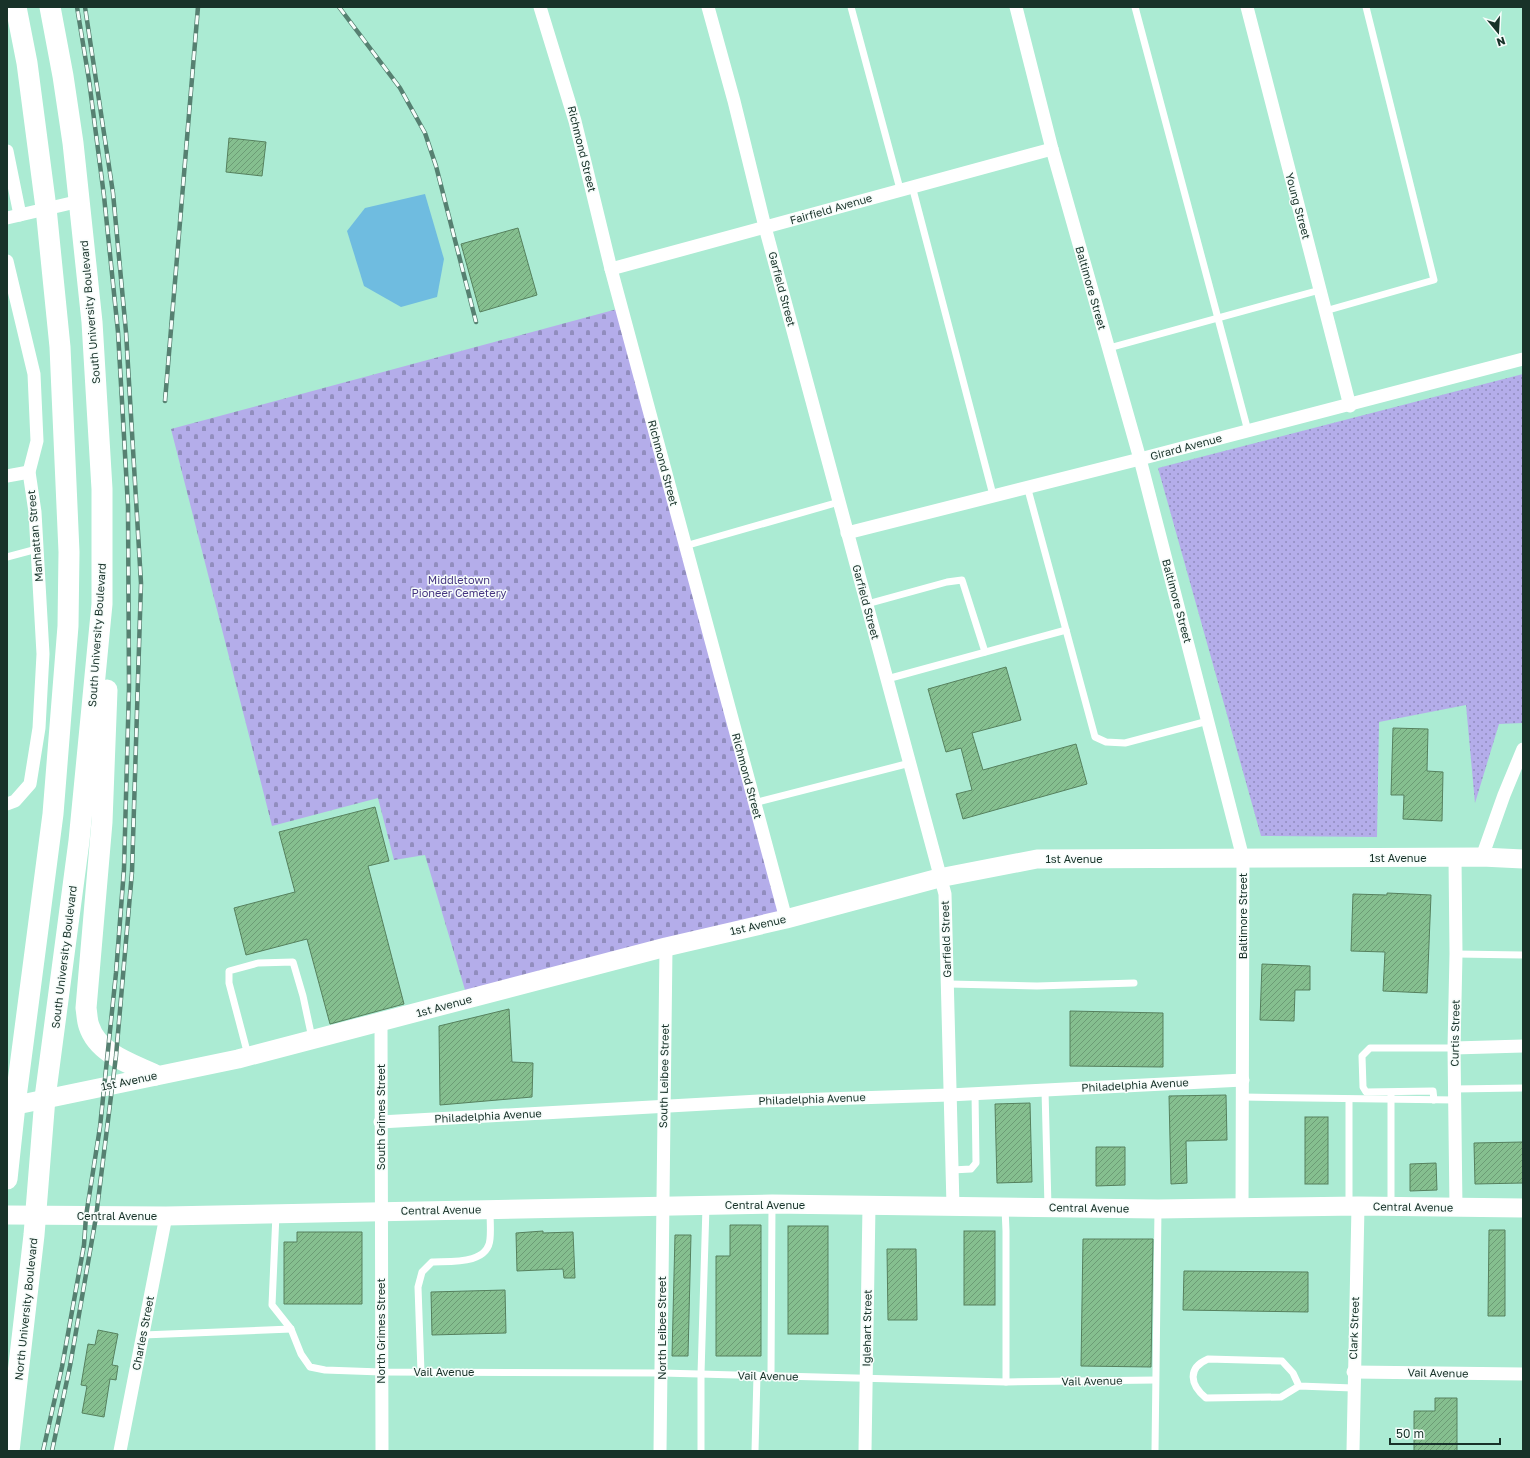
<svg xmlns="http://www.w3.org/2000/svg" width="1530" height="1458" viewBox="0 0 1530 1458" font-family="'Golos Text',sans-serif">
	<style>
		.grass { fill: url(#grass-dots) }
		.cemetery { fill: url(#cemetery-stones) }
		.water { fill: #6fbce0 }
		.building { fill: url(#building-hatch); stroke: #56815e }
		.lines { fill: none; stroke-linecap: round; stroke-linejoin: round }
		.lane { stroke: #fff; stroke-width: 7 }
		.street { stroke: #fff; stroke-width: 13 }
		.secondary { stroke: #fff; stroke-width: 19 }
		.primary { stroke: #fff; stroke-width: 21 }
		.rail-casing { stroke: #568071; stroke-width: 4.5 }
		.rail { stroke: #f7fdfb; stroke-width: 3; stroke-dasharray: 9; stroke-linecap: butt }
		.labels { text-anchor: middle; stroke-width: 3; stroke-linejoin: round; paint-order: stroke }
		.street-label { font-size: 11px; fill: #183229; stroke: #f7fdfb }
		.park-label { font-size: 11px; fill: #463681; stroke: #f7fdfb }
	</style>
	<defs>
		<pattern id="grass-dots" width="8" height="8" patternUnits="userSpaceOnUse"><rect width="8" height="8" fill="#b4adea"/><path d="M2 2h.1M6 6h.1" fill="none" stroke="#918dbe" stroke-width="1.8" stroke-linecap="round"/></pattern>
		<pattern id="cemetery-stones" width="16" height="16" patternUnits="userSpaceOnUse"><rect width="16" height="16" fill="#b4adea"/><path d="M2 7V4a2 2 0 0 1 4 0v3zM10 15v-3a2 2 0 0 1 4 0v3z" fill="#918dbe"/></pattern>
		<pattern id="building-hatch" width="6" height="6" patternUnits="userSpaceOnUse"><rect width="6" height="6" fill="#85bf8f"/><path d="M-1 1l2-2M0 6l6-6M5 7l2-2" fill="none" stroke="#6c9c75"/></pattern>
	</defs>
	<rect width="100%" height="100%" fill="#abebd3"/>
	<path class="grass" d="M1523 374V723L1499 724 1475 803 1466 705 1379 722 1377 837 1261 836 1158 468Z"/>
	<path class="cemetery" d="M621 308 786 919 468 1000 425 855 394 860 378 798 272 826 171 429Z"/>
	<path class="water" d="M425 194 444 259 437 297 401 307 364 286 347 231 365 208Z"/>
	<g class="building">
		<path d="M229 138 266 142 262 176 226 172Z"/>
		<path d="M518 228 537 295 480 312 461 244Z"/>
		<path d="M1006 667 1021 720 972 733 983 770 1076 744 1087 784 963 819 956 794 972 790 961 748 946 752 928 689Z"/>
		<path d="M1393 728 1428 729 1427 771 1443 772 1442 821 1403 819 1404 795H1391Z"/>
		<path d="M375 807 389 861 368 866 404 1004 330 1024 307 939 246 955 234 908 295 892 279 832Z"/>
		<path d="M1387 893 1431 895 1427 993 1383 991 1385 952 1351 951 1353 894 1387 895Z"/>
		<path d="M1262 964 1310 966V990H1295L1294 1021 1260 1020Z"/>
		<path d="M509 1009 512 1062 533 1063 532 1097 440 1105 439 1026Z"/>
		<path d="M1070 1011 1163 1013V1067L1070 1066Z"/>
		<path d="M1226 1095 1227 1140 1186 1141 1187 1183 1171 1184 1169 1096Z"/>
		<path d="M1030 1103 1032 1182 997 1183 995 1104Z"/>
		<rect x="1305" y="1117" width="23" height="67"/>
		<path d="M1523 1142V1183L1475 1184 1474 1143Z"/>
		<path d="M1096 1147H1125V1185L1096 1186Z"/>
		<path d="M1436 1163 1437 1190 1410 1191V1164Z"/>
		<path d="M730 1225H761V1356H716V1256H730Z"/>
		<rect x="788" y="1226" width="40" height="108"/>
		<path d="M1489 1230H1505V1316H1488Z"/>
		<path d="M543 1231V1233L573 1232 575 1278H564L563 1269 517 1271 516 1233Z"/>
		<rect x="964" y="1231" width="31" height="74"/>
		<path d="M297 1232H362V1304H284V1242H297Z"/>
		<path d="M675 1235H691L688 1356H672Z"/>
		<path d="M1083 1239H1153L1151 1367 1081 1366Z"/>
		<path d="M887 1249H916L917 1320H888Z"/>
		<path d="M1184 1271 1308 1272V1312L1183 1310Z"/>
		<path d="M505 1290 506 1333 432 1335 431 1292Z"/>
		<path d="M98 1330 118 1334 112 1365 118 1366 116 1380 110 1379 104 1417 82 1413 87 1386 81 1385 88 1344 95 1345Z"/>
		<path d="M1435 1398H1457V1451H1414V1411H1435Z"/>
	</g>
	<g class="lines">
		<g class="lane">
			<path d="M851 7 900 189"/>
			<path d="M1135 7 1248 431"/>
			<path d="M912 186 993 495"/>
			<path d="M1325 311 1434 280 1366 7"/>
			<path d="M1109 348 1320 290"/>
			<path d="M1027 486 1095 737 1106 742 1125 743 1208 721"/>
			<path d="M685 546 839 502"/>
			<path d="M7 557 37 549"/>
			<path d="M867 604 947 582 962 580 985 652"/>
			<path d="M887 679 1066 630"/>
			<path d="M754 803 910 763"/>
			<path d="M1456 954 1523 955"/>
			<path d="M948 984 1037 986 1134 983"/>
			<path d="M248 1055 229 983V971L258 963 293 962 303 996 312 1038"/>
			<path d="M1454 1089 1523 1088"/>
			<path d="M1045 1090 1048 1207"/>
			<path d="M1243 1097 1455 1100"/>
			<path d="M1349 1099V1206"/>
			<path d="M1434 1100 1433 1091 1366 1092 1363 1087 1362 1056 1370 1048H1454"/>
			<path d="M952 1170 971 1169 976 1163 975 1093"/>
			<path d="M1391 1206V1095"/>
			<path d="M1005 1208 1006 1231V1382"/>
			<path d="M276 1214 272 1305 291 1329 301 1354 310 1367 325 1370 381 1372 662 1373 1006 1382 1155 1380"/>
			<path d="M143 1335 291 1329"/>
			<path d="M421 1372 418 1287 422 1272 432 1262C450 1261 488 1265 490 1239 491 1230 490 1220 490 1211"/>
			<path d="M771 1376 772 1204"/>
			<path d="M1299 1386 1293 1373 1282 1361 1208 1359C1187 1368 1190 1385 1206 1398L1281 1397 1299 1386 1353 1388"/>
			<path d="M701 1451V1374L706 1206"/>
			<path d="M755 1451 757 1375"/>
			<path d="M1155 1451 1158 1209"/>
		</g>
		<g class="street">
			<path d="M540 7 575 121 611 269 786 919"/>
			<path d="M708 7 734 101 765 227 945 894 953 1206"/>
			<path d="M1016 7 1052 149 1140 459 1243 858 1242 1208"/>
			<path d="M1247 7 1350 406"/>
			<path d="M7 151 20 215"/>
			<path d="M7 218 80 201"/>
			<path d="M7 261 34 374 37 441 29 472 35 512 43 654 39 728 30 784 15 801 7 804"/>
			<path d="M611 269 1052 149"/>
			<path d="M7 476 29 472"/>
			<path d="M847 533 1140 459 1523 359"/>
			<path d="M1482 857 1504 795 1523 749"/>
			<path d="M1455 858 1456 954 1454 1048 1456 1208"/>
			<path d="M381 1023 382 1451"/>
			<path d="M1454 1048 1523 1046"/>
			<path d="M380 1122 759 1101 949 1095 1243 1080"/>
			<path d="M1353 1372 1523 1374"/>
			<path d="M120 1451 166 1216"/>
			<path d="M660 1451 666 947"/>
			<path d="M865 1451 869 1206"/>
			<path d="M1353 1451 1358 1206"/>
		</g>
		<g class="secondary">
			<path d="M7 1107 238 1059 666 947 786 919 939 878 1037 859 1482 857 1523 859"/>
			<path d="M7 1215 166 1216 772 1204 1158 1209 1358 1206 1523 1208"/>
		</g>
		<g class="primary">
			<path d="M107 690 102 822 86 1008C87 1014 87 1021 89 1026 98 1054 132 1064 155 1075"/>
			<path d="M7 1179 15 1105 53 814 68 626 69 552 60 347 46 208 27 63 16 7"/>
			<path d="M9 1451 34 1235 45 1098 79 841 102 604V489L92 322 73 143 63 76 50 7"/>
		</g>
		<defs>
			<g id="rail">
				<path d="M339 7 400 88 425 133 436 166 476 322"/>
				<path d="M165 401 198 7"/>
				<path d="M43 1451 62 1367 84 1245 86 1216 100 1127 116 973 124 869 129 688 128 506 118 332 104 196 89 80 77 7"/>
				<path d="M52 1451 70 1366 96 1217 116 1056 132 872 141 583 126 332 113 193 85 7"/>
			</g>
		</defs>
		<use href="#rail" class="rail-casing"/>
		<use href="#rail" class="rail"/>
	</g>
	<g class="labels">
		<g class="street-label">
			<text transform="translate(582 149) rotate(76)" y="4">Richmond Street</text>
			<text transform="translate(1298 206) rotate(75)" y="4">Young Street</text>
			<text transform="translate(831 209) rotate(-16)" y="4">Fairfield Avenue</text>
			<text transform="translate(1091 288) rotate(74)" y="4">Baltimore Street</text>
			<text transform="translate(782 289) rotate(75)" y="4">Garfield Street</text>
			<text transform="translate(90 312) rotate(-95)" y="4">South University Boulevard</text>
			<text transform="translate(1186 447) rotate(-15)" y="4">Girard Avenue</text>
			<text transform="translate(663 463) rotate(75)" y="4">Richmond Street</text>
			<text transform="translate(35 536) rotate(-95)" y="4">Manhattan Street</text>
			<text transform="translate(1177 601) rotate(75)" y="4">Baltimore Street</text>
			<text transform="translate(866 602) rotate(75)" y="4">Garfield Street</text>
			<text transform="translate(97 635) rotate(-86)" y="4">South University Boulevard</text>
			<text transform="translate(747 776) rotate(75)" y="4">Richmond Street</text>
			<text x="1398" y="862">1st Avenue</text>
			<text x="1074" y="863">1st Avenue</text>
			<text transform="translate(1243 916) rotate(-90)" y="4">Baltimore Street</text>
			<text transform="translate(758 925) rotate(-13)" y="4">1st Avenue</text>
			<text transform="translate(946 939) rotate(-92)" y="4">Garfield Street</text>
			<text transform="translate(64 957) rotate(-83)" y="4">South University Boulevard</text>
			<text transform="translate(444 1006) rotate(-15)" y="4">1st Avenue</text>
			<text transform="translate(1455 1033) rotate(-89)" y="4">Curtis Street</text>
			<text transform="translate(664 1076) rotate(-89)" y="4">South Leibee Street</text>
			<text transform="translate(129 1081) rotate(-12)" y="4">1st Avenue</text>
			<text transform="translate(1135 1085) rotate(-3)" y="4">Philadelphia Avenue</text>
			<text transform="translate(812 1099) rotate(-2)" y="4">Philadelphia Avenue</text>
			<text transform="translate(488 1116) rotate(-3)" y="4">Philadelphia Avenue</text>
			<text transform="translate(381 1117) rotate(-90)" y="4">South Grimes Street</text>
			<text x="765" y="1209">Central Avenue</text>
			<text transform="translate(1413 1207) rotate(1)" y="4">Central Avenue</text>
			<text transform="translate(1089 1208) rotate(1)" y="4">Central Avenue</text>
			<text transform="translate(441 1210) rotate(-1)" y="4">Central Avenue</text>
			<text x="117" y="1220">Central Avenue</text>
			<text transform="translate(26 1309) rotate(-84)" y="4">North University Boulevard</text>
			<text transform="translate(662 1328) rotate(-90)" y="4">North Leibee Street</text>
			<text transform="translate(867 1328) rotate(-89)" y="4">Iglehart Street</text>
			<text transform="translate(1354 1328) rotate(-88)" y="4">Clark Street</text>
			<text transform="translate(381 1331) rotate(-90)" y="4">North Grimes Street</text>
			<text transform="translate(143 1333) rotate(-79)" y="4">Charles Street</text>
			<text x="444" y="1376">Vail Avenue</text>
			<text transform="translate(1438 1373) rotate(1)" y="4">Vail Avenue</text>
			<text transform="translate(768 1376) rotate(1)" y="4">Vail Avenue</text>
			<text transform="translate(1092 1381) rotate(-1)" y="4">Vail Avenue</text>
		</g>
		<g class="park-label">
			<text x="459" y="584">Middletown<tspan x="459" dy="13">Pioneer Cemetery</tspan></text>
		</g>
	</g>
	<rect width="1530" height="1458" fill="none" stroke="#183229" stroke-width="16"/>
	<g transform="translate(1498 32) rotate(162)" stroke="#f7fdfb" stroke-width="3" paint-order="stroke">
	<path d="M0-3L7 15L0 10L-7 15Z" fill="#183229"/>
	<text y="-6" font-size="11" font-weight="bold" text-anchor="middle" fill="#183229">N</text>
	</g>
	<path d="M1390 1438v6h110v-6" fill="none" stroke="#183229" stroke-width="2"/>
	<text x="1396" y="1438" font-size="12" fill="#183229" stroke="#f7fdfb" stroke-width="3" paint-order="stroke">50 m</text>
</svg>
